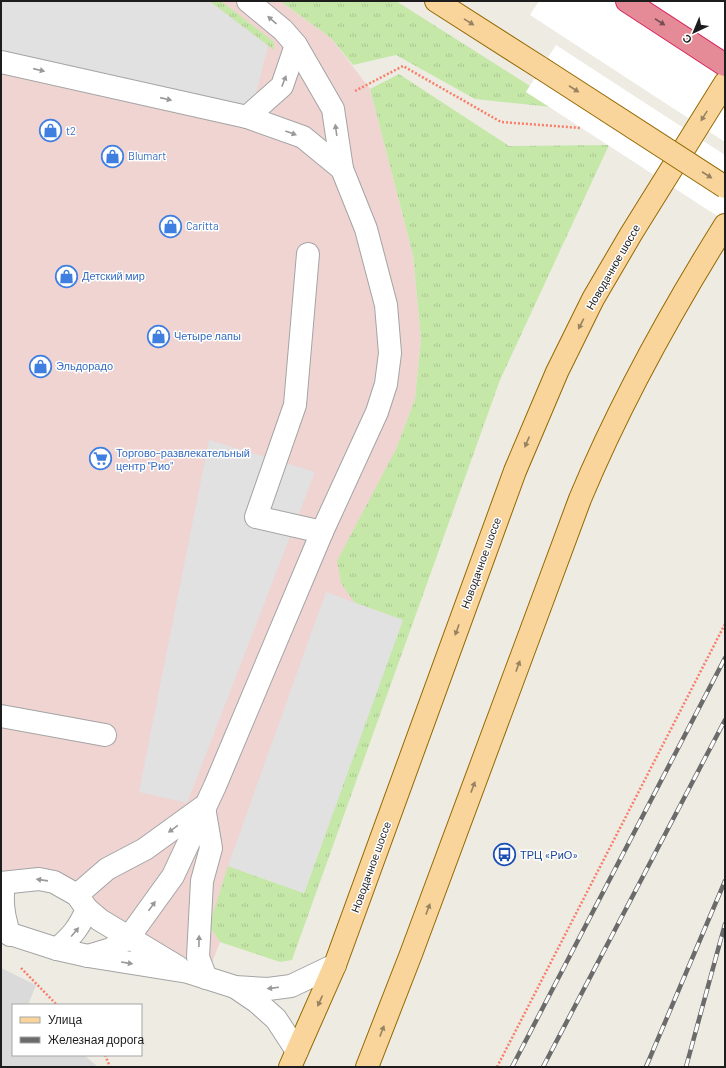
<svg xmlns="http://www.w3.org/2000/svg" width="726" height="1068" viewBox="0 0 726 1068" font-family="Barlow,sans-serif">
	<style>
		.residential { fill: #dbdada }
		.commercial { fill: #efd4d2 }
		.grass { fill: url(#grass-tufts) }
		.parking { fill: #e1e1e1 }
		.pier { fill: #fff }
		.lines { fill: none; stroke-linecap: round; stroke-linejoin: round }
		.minor-casing { stroke: #a4a4a4; stroke-width: 24 }
		.major-casing { stroke: #946902; stroke-width: 24 }
		.highway-casing { stroke: #d6265b; stroke-width: 24 }
		.path { stroke: #f87e6a; stroke-width: 2.5; stroke-dasharray: 2 2; stroke-linecap: butt }
		.minor { stroke: #fff; stroke-width: 22 }
		.major { stroke: #fad59b; stroke-width: 22 }
		.highway { stroke: #e58b98; stroke-width: 22 }
		.rail-casing { stroke: #6b6b6b; stroke-width: 4.5 }
		.rail { stroke: #fff; stroke-width: 3; stroke-dasharray: 9; stroke-linecap: butt }
		.major-bridge-casing { stroke: #946902; stroke-width: 24; stroke-linecap: butt }
		.major-bridge { stroke: #fad59b; stroke-width: 22 }
		.oneway { fill: #999 }
		.oneway2 { fill: #978262 }
		.oneway3 { fill: #774e54 }
		.labels { text-anchor: middle; stroke-width: 3; stroke-linejoin: round; paint-order: stroke }
		.shop-label { font-size: 11px; fill: #366cbe; stroke: #fff; text-anchor: start }
		.street-label { font-size: 11px; fill: #1d1d1d; stroke: #fff }
		.transit-label { font-size: 11px; fill: #164399; stroke: #fff; text-anchor: start }
	</style>
	<defs>
		<pattern id="grass-tufts" width="24" height="20" patternUnits="userSpaceOnUse"><rect width="24" height="20" fill="#c5e8a9"/><path d="M3 7l-1-3M5 7V3M7 7l1-3M15 17l-1-3M17 17v-4M19 17l1-3" fill="none" stroke="#a9c791"/></pattern>
	</defs>
	<rect width="100%" height="100%" fill="#eeebe3"/>
	<path class="residential" d="M1 968 36 985 28 1005H13V1055H84L98 1067H1Z"/>
	<path class="commercial" d="M1 1H280L331 38 370 89 413 255 421 339 415 399 396 449 403 620 209 926 220 942 206 978 77 895 1 882Z"/>
	<g class="grass">
		<path d="M209 1H221L274 42V50Z"/>
		<path d="M280 1H396L530 86 526 92 551 107 475 99 396 55 353 65 331 38Z"/>
		<path d="M399 74 509 146 609 145 500 380 292 960 280 962 220 942 209 926 228 866 304 893 402 620 355 603 341 583 337 561 396 449 415 399 421 339 413 255 370 89Z"/>
	</g>
	<g class="parking">
		<path d="M1 1H209L268 46 252 109 1 58Z"/>
		<path d="M209 440 315 472 187 803 139 792Z"/>
		<path d="M326 592 403 620 304 893 228 866Z"/>
	</g>
	<g class="pier">
		<path d="M539 1H725V142L530 15Z"/>
		<path d="M556 45 725 155V221L526 92Z"/>
	</g>
	<g class="lines">
		<defs>
			<g id="minor">
				<path d="M1 62 247 117 303 137 342 169"/>
				<path d="M247 117 282 86 296 45"/>
				<path d="M308 254 295 405 256 517 322 532"/>
				<path d="M1 716 105 735"/>
				<path d="M204 807 211 848 202 881 198 957 206 978"/>
				<path d="M1 883 39 879 54 882 77 895 87 909 100 920 178 967"/>
				<path d="M4 883C1 902 3 917 10 935"/>
				<path d="M77 895 107 869 145 849 203 807"/>
				<path d="M1 931 57 949 88 956 188 972 235 987 268 989 291 986 335 965"/>
				<path d="M57 949C72 936 79 928 87 909"/>
				<path d="M88 956 111 949 129 937 173 876 215 786 322 532 377 412 386 384 390 353 386 305 366 229 342 169 333 109 296 45 283 30 248 1"/>
				<path d="M235 987 257 1002 276 1019 297 1051"/>
			</g>
			<g id="major">
				<path d="M436 1 541 68"/>
				<path d="M290 1067 335 965 515 471 557 372 593 299 631 234 725 83"/>
				<path d="M367 1067 411 954 580 499C620 403 670 313 725 225"/>
			</g>
			<path id="highway" d="M627 1 725 65"/>
		</defs>
		<use href="#minor" class="minor-casing"/>
		<use href="#major" class="major-casing"/>
		<use href="#highway" class="highway-casing"/>
		<g class="path">
			<path d="M355 91 403 66 501 122 581 128"/>
			<path d="M21 968 57 1005"/>
			<path d="M105 1055 110 1067"/>
			<path d="M497 1067 725 624"/>
		</g>
		<use href="#minor" class="minor"/>
		<use href="#major" class="major"/>
		<use href="#highway" class="highway"/>
		<defs>
			<g id="rail">
				<path d="M512 1067 725 658"/>
				<path d="M543 1067 725 720"/>
				<path d="M646 1067 725 881"/>
				<path d="M686 1067 725 924"/>
			</g>
		</defs>
		<use href="#rail" class="rail-casing"/>
		<use href="#rail" class="rail"/>
		<defs>
			<path id="major-bridge" d="M541 68 725 187"/>
		</defs>
		<use href="#major-bridge" class="major-bridge-casing"/>
		<use href="#major-bridge" class="major-bridge"/>
	</g>
	<defs><path id="oneway-solid" d="M-6-.8H1V-3.2L6.5 0L1 3.2V.8H-6Z"/></defs>
	<g class="oneway">
		<use href="#oneway-solid" transform="translate(272 20) rotate(-139)"/>
		<use href="#oneway-solid" transform="translate(39 70) rotate(13)"/>
		<use href="#oneway-solid" transform="translate(284 81) rotate(-69)"/>
		<use href="#oneway-solid" transform="translate(166 99) rotate(13)"/>
		<use href="#oneway-solid" transform="translate(336 130) rotate(-98)"/>
		<use href="#oneway-solid" transform="translate(291 133) rotate(20)"/>
		<use href="#oneway-solid" transform="translate(173 829) rotate(144)"/>
		<use href="#oneway-solid" transform="translate(42 880) rotate(-172)"/>
		<use href="#oneway-solid" transform="translate(152 906) rotate(-54)"/>
		<use href="#oneway-solid" transform="translate(75 932) rotate(-50)"/>
		<use href="#oneway-solid" transform="translate(199 941) rotate(-89)"/>
		<use href="#oneway-solid" transform="translate(127 963) rotate(9)"/>
		<use href="#oneway-solid" transform="translate(273 988) rotate(173)"/>
	</g>
	<g class="oneway2">
		<use href="#oneway-solid" transform="translate(469 22) rotate(32)"/>
		<use href="#oneway-solid" transform="translate(574 89) rotate(33)"/>
		<use href="#oneway-solid" transform="translate(704 116) rotate(122)"/>
		<use href="#oneway-solid" transform="translate(707 175) rotate(33)"/>
		<use href="#oneway-solid" transform="translate(581 324) rotate(117)"/>
		<use href="#oneway-solid" transform="translate(527 442) rotate(113)"/>
		<use href="#oneway-solid" transform="translate(457 630) rotate(110)"/>
		<use href="#oneway-solid" transform="translate(518 666) rotate(-70)"/>
		<use href="#oneway-solid" transform="translate(473 787) rotate(-70)"/>
		<use href="#oneway-solid" transform="translate(428 909) rotate(-70)"/>
		<use href="#oneway-solid" transform="translate(320 1001) rotate(114)"/>
		<use href="#oneway-solid" transform="translate(382 1031) rotate(-69)"/>
	</g>
	<use class="oneway3" href="#oneway-solid" transform="translate(660 22) rotate(33)"/>
	<defs>
		<symbol id="shop-ring" viewBox="-11 -11 22 22"><circle r="9.5" fill="#fff" stroke="#3f7fe0" stroke-width="1.5"/><path d="M-5-2.5h2.3a2.7 3.5 0 0 1 5.4 0H5L5.5 6h-11ZM-1.5-2.5h3a1.5 2.3 0 0 0-3 0Z" fill="#3f7fe0"/></symbol>
		<symbol id="supermarket-ring" viewBox="-11 -11 22 22"><circle r="9.5" fill="#fff" stroke="#3f7fe0" stroke-width="1.5"/><path d="M-6-5.5h2.5l.6 2H6L4.5 2H-2.5L-4.4-4H-6ZM-1.5 3.2a1.3 1.3 0 1 0 .1 0ZM3 3.2a1.3 1.3 0 1 0 .1 0Z" fill="#3f7fe0"/></symbol>
		<symbol id="bus-ring" viewBox="-11 -11 22 22"><circle r="9.5" fill="#fff" stroke="#1a4fb4" stroke-width="1.5"/><path d="M-5-6H5V4H4V6H2V4H-2V6H-4V4H-5ZM-3.5-4V0h7V-4ZM-3.5 1.2v1.5H-2V1.2ZM2 1.2v1.5H3.5V1.2Z" fill="#1a4fb4"/></symbol>
	</defs>
	<g fill-rule="evenodd">
		<use href="#shop-ring" x="38" y="118" width="25" height="25"/>
		<use href="#shop-ring" x="100" y="144" width="25" height="25"/>
		<use href="#shop-ring" x="158" y="214" width="25" height="25"/>
		<use href="#shop-ring" x="54" y="264" width="25" height="25"/>
		<use href="#shop-ring" x="146" y="324" width="25" height="25"/>
		<use href="#shop-ring" x="28" y="354" width="25" height="25"/>
		<use href="#supermarket-ring" x="88" y="446" width="25" height="25"/>
		<use href="#bus-ring" x="492" y="842" width="25" height="25"/>
	</g>
	<g class="labels">
		<g class="shop-label">
			<text x="66" y="135">t2</text>
			<text x="128" y="160">Blumart</text>
			<text x="186" y="230">Caritta</text>
			<text x="82" y="280">Детский мир</text>
			<text x="174" y="340">Четыре лапы</text>
			<text x="56" y="370">Эльдорадо</text>
			<text x="116" y="457">Торгово–развлекательный<tspan x="116" dy="13">центр "Рио"</tspan></text>
		</g>
		<g class="street-label">
			<text transform="translate(613 267) rotate(-60)" y="4">Новодачное шоссе</text>
			<text transform="translate(481 563) rotate(-70)" y="4">Новодачное шоссе</text>
			<text transform="translate(371 867) rotate(-70)" y="4">Новодачное шоссе</text>
		</g>
		<g class="transit-label">
			<text x="520" y="859">ТРЦ «РиО»</text>
		</g>
	</g>
	<rect width="726" height="1068" fill="none" stroke="#1d1d1d" stroke-width="4"/>
	<rect x="12" y="1004" width="130" height="52" fill="#ffffff" stroke="#a5a5a5"/>
	<rect x="20" y="1017" width="20" height="6" fill="#fad59b" stroke="#a5a5a5"/>
	<text x="48" y="1024" font-size="12" fill="#1d1d1d">Улица</text>
	<rect x="20" y="1037" width="20" height="6" fill="#6b6b6b" stroke="#a5a5a5"/>
	<text x="48" y="1044" font-size="12" fill="#1d1d1d">Железная дорога</text>
	<g transform="translate(694 32) rotate(224)" stroke="#ffffff" stroke-width="3" paint-order="stroke">
	<path d="M0-3L7 15L0 10L-7 15Z" fill="#1d1d1d"/>
	<text y="-6" font-size="11" font-weight="bold" text-anchor="middle" fill="#1d1d1d">С</text>
	</g>
</svg>
